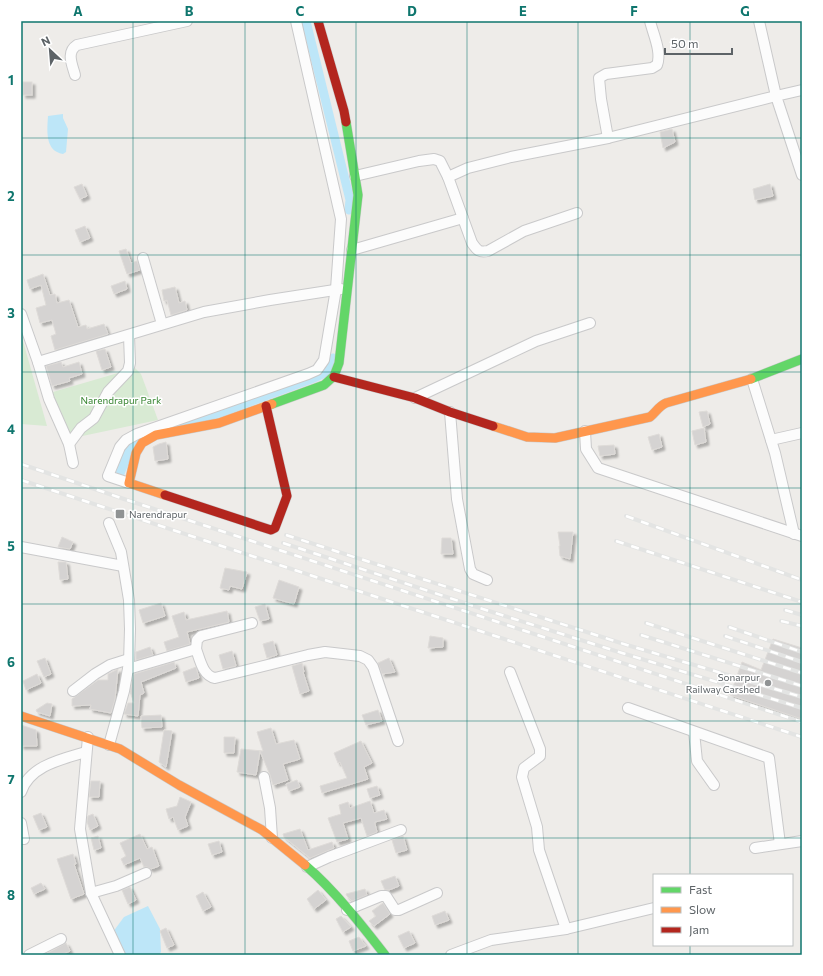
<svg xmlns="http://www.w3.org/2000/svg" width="823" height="976" viewBox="0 0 823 976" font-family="Commissioner,sans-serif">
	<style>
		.green { fill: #d8ead3 }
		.water { fill: #bde6f8 }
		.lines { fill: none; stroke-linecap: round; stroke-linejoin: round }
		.canal { stroke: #bde6f8; stroke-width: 9 }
		.building { fill: #d5d3d2; stroke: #dedbd8; filter: url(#shadow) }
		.street-casing { stroke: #c9c9ca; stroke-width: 12 }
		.fast-casing { stroke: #c9c9ca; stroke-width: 10 }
		.slow-casing { stroke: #c9c9ca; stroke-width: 10 }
		.jam-casing { stroke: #c9c9ca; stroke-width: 10 }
		.street { stroke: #fcfcfc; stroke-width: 10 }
		.fast { stroke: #63d668; stroke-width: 9 }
		.slow { stroke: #ff974d; stroke-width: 9 }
		.jam { stroke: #b3261e; stroke-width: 9 }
		.rail-casing { stroke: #e3e4e3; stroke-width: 4 }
		.rail { stroke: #fff; stroke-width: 2.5; stroke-dasharray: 8; stroke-linecap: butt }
		.grid { fill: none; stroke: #0f766e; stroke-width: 1; stroke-opacity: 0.55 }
		.poi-dot { fill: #909394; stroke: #fff; stroke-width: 1.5 }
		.labels { text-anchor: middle; stroke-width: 3; stroke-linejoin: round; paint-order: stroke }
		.park-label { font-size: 10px; fill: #368430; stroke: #fff }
		.poi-label { font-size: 10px; fill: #5d6367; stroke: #fff; text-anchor: start }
		.neatline { fill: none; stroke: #0f766e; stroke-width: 1.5 }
		.grid-label { font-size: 13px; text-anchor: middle; font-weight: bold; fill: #0f766e }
	</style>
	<defs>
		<filter id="shadow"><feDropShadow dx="3" dy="3" stdDeviation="1" flood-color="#0004"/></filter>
	</defs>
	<rect width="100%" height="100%" fill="#eeece9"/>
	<g class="green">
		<path d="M21 334 47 426 21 424Z"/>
		<path d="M135 368 141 374 158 420 73 438 56 407 53 392Z"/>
	</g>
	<g class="water">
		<path d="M63 114V118L68 129 66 152 63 154C45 151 47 131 48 116Z"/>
		<path d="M148 906 160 929 161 952 159 955H124L110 936 124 917Z"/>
	</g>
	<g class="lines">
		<g class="canal">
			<path d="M306 21 350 200 349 210"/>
			<path d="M181 424 222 412 314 378C325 373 331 371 333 358"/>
			<path d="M118 479 129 450 139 439"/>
		</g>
	</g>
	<g class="building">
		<rect x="23" y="82" width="9" height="13"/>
		<path d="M672 129 675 142 663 148 660 132Z"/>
		<path d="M82 184 87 196 80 199 74 187Z"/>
		<path d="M770 184 773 196 755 200 753 189Z"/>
		<path d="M85 226 90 238 80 242 75 230Z"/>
		<path d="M126 249 131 263 137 261 140 270 127 274 119 251Z"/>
		<path d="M43 274 50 295 55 294 57 303 69 300 78 327 86 325 87 329 104 324 108 334 55 350 51 336 56 334 52 320 40 323 36 308 46 305 41 285 30 289 27 280Z"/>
		<path d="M125 281 127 289 114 294 111 286Z"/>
		<path d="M175 287 179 303 185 301 187 310 171 315 167 300 164 301 162 290Z"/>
		<path d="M105 349 111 367 102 370 96 351Z"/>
		<path d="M61 362 63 367 79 362 82 374 69 378 70 381 52 386 46 366Z"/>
		<path d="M707 411 710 424 703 427 699 412Z"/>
		<path d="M704 428 706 442 695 445 692 431Z"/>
		<path d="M659 434 662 447 652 450 648 437Z"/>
		<path d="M166 442 168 459 155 461 153 447 159 444Z"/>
		<path d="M614 445 615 454 600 456 598 446Z"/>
		<path d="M558 532H573L570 559 560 556 559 546H560Z"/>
		<path d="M62 537 73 542 70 549 58 547Z"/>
		<path d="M442 538H451L453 554H441Z"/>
		<path d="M58 562H66L68 579 60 580Z"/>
		<path d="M225 568 247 572 242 589 230 586 229 590 220 588Z"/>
		<path d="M279 580 299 587 294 604 273 598Z"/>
		<path d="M161 603 165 616 143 623 139 610Z"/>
		<path d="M265 604 269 619 260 621 255 607Z"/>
		<path d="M227 611 229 622 187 632 190 644 167 651 164 642 179 637 172 616 184 612 186 620Z"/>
		<path d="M430 636 443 638V647L428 648Z"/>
		<path d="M773 639 802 648V719L730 695 742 662 761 670Z"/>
		<path d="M273 641 277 655 267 658 263 644Z"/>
		<path d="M150 647 153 655 136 660V652Z"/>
		<path d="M232 651 236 666 223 669 219 655Z"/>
		<path d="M45 658 51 674 44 677 37 661Z"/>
		<path d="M389 658 395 672 382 674 378 663Z"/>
		<path d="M174 662 176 668 141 682 144 693 140 695 138 716 124 714 128 703H134L130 692 134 674Z"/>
		<path d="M302 663 304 672H303L309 691 300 694 292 666Z"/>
		<path d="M196 667 199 678 186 682 183 672Z"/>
		<path d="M118 669 115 699 111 713 90 709 91 705 72 706V699L98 680H108V674Z"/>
		<path d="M37 674 41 683 26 690 23 681Z"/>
		<path d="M47 703 52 704 50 716 37 712 36 710Z"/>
		<path d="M378 710 382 721 366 725 362 715Z"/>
		<path d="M161 715 162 727 142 728 141 716Z"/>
		<path d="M21 725 36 730 37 746H21Z"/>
		<path d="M271 728 276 744 294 740 300 759 283 764 288 780 273 785 270 775 260 751 256 775 237 772 241 749 263 751 257 732Z"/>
		<path d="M164 730 172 731 166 767 159 762Z"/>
		<path d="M224 737H235L234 753H224Z"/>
		<path d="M361 741 372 763 364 767 368 779 322 793 320 786 347 778 340 762 338 763 334 753Z"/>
		<path d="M297 780 300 787 289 791 286 784Z"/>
		<path d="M91 781H100L99 797H89Z"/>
		<path d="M377 786 380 795 370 798 367 789Z"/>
		<path d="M180 797 191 802 185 817 188 826 178 830 173 817 169 819 166 809 177 806Z"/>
		<path d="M370 801 374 813 384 810 387 819 375 822V824L377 832 367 836 361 818 343 823 348 839 337 842 328 818 341 814 339 805 348 802 350 808Z"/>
		<path d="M41 813 47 827 39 830 33 816Z"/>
		<path d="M93 814 98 826 90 830 87 822 88 816Z"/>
		<path d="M300 829 308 850 332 842 334 848 310 858 284 837 283 834Z"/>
		<path d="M140 834 147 849 152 847 159 866 151 869 147 867H144L140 858 124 865 121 859 126 856 120 843Z"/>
		<path d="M98 836 101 848 94 850 91 838Z"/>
		<path d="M403 836 407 850 396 853 392 840Z"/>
		<path d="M219 841 222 852 212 855 208 844Z"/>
		<path d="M73 854 76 864H74L84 894 71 899 57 859Z"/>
		<path d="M395 876 399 886 389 890H385L381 881Z"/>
		<path d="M41 883 45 889 34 894 31 888Z"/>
		<path d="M130 887 136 900 128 904 122 890Z"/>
		<path d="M365 889 367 895 352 901 347 896 346 894Z"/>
		<path d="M318 890 326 900 314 909 307 899Z"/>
		<path d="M203 892 211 907 203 911 196 896Z"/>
		<path d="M383 903 390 914 374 926 369 921 376 916 372 911Z"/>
		<path d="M445 911 449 920 435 925 432 916Z"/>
		<path d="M341 916 351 927 343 932 336 919Z"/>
		<path d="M166 928 174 945 167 948 160 931Z"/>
		<path d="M409 931 415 943 404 948 398 936Z"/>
		<path d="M359 937 366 946 353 951 349 941Z"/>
		<path d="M66 943 70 951 61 955H44Z"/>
	</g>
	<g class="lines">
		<defs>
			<g id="street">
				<path d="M75 75C72 64 66 52 77 45L187 21"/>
				<path d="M802 90 776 96 802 175"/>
				<path d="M608 138 601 99 599 78 606 74 652 68 657 65C662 52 653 34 650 21"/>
				<path d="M355 176 419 161 434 159 440 161 448 177 472 243C477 250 479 253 488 251L524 231 577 213"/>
				<path d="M448 177 468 168 511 157 608 138 776 96 759 21"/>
				<path d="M352 250 463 218"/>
				<path d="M143 258 162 324"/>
				<path d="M21 314 38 362 49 399 69 444 73 463"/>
				<path d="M38 362 204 312 270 300 341 289"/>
				<path d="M752 379 775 453 794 534"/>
				<path d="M415 398 536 341 590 323"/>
				<path d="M450 412 457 499 470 569 473 574 487 580"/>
				<path d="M585 431 586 449 598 468 802 536"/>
				<path d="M771 440 802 433"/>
				<path d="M69 444 81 428 94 418 108 392 128 371 130 363 129 336"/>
				<path d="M129 483 108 476 120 447 126 440 137 434 308 374 317 370 324 360 336 289 341 219 296 21"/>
				<path d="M109 523 121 552 129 600 130 629 129 663 124 691 109 745"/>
				<path d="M21 547 123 566"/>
				<path d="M196 649 197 640 201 636 252 623"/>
				<path d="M128 669 196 649C200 660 203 676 215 678L308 655 325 652 360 656 368 660 373 667 398 741"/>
				<path d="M510 672 540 749V756L524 768 522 777 537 827 539 850 566 929"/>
				<path d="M73 691 95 674 110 665 129 659"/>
				<path d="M628 708 769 758 780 844"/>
				<path d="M694 732 697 761 714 785"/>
				<path d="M88 737 80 829 91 893 120 955"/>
				<path d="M264 777 270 808 272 838"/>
				<path d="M21 792C30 765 63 759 86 752"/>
				<path d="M21 823 24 839"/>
				<path d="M755 848 802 841"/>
				<path d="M307 867 329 857 401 830"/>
				<path d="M91 893 116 886 146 873"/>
				<path d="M347 910 381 896H386L395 910H399L437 893"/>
				<path d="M29 955 61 939"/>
				<path d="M451 955 491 940 566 929 654 908"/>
			</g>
			<g id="fast">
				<path d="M751 379 802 359"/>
				<path d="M272 404 324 385 334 376 339 363 358 195 346 122"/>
				<path d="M305 865C335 891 361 924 385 955"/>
			</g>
			<g id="slow">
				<path d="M493 426 527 437 555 438 650 417C656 412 659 406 666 403L751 379"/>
				<path d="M165 495 129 483 136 453 142 443 156 435 219 423 272 404"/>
				<path d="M21 716 120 749 179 785 262 830 305 865"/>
			</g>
			<g id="jam">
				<path d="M318 21 344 111 346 122"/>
				<path d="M334 377 415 398 450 412 493 426"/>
				<path d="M165 495 271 530 275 528 287 496 266 406"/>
			</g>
		</defs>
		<use href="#street" class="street-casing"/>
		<use href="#fast" class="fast-casing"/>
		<use href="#slow" class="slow-casing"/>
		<use href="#jam" class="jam-casing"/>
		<use href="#street" class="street"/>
		<use href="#fast" class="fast"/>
		<use href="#slow" class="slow"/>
		<use href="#jam" class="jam"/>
		<defs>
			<g id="rail">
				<path d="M21 464 127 500 802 722"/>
				<path d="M21 480 802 737"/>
				<path d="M626 516 802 580"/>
				<path d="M286 535 627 645 802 697"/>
				<path d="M616 541 802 602"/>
				<path d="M283 543 489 611 622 653 802 708"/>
				<path d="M785 610 802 615"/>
				<path d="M781 621 802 626"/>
				<path d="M646 623 802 673"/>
				<path d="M729 627 802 652"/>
				<path d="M641 635 802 686"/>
				<path d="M725 636 802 662"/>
			</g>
		</defs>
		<use href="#rail" class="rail-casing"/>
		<use href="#rail" class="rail"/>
	</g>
	<path class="grid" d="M133 21V955M245 21V955M356 21V955M467 21V955M578 21V955M690 21V875M21 138H802M21 255H802M21 372H802M21 488H802M21 604H802M21 721H802M21 838H802M690 945V955"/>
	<g class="poi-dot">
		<rect x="115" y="509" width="10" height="10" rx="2"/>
		<circle cx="768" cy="683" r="4"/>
	</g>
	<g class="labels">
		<g class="park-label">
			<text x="121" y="404">Narendrapur Park</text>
		</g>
		<g class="poi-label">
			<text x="129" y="518">Narendrapur</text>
			<text x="760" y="681" text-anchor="end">Sonarpur<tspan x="760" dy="12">Railway Carshed</tspan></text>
		</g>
	</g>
	<rect width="823" height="976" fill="none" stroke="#ffffff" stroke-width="44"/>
	<rect x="653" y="874" width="140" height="72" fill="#ffffff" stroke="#bec1c2"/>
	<rect x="661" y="887" width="20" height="6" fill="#63d668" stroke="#bec1c2"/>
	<text x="689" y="894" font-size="12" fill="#5d6367">Fast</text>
	<rect x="661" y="907" width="20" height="6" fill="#ff974d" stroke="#bec1c2"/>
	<text x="689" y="914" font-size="12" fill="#5d6367">Slow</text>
	<rect x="661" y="927" width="20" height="6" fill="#b3261e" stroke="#bec1c2"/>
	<text x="689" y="934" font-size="12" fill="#5d6367">Jam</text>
	<g transform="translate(50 50) rotate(334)" stroke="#ffffff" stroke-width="3" paint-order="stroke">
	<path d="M0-3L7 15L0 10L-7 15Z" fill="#5d6367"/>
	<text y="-6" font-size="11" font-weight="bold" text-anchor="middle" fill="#5d6367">N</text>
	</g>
	<path d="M665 48v6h67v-6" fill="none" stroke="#5d6367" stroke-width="2"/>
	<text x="671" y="48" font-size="12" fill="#5d6367" stroke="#ffffff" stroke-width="3" paint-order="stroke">50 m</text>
	<rect x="22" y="22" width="779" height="932" class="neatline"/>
	<g class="grid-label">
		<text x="78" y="16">A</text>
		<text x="189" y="16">B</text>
		<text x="300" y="16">C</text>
		<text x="412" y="16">D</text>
		<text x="523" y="16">E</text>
		<text x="634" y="16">F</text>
		<text x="745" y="16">G</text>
		<text x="11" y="85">1</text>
		<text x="11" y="201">2</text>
		<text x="11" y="318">3</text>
		<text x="11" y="434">4</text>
		<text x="11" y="551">5</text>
		<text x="11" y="667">6</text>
		<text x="11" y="784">7</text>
		<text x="11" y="900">8</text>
	</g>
</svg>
